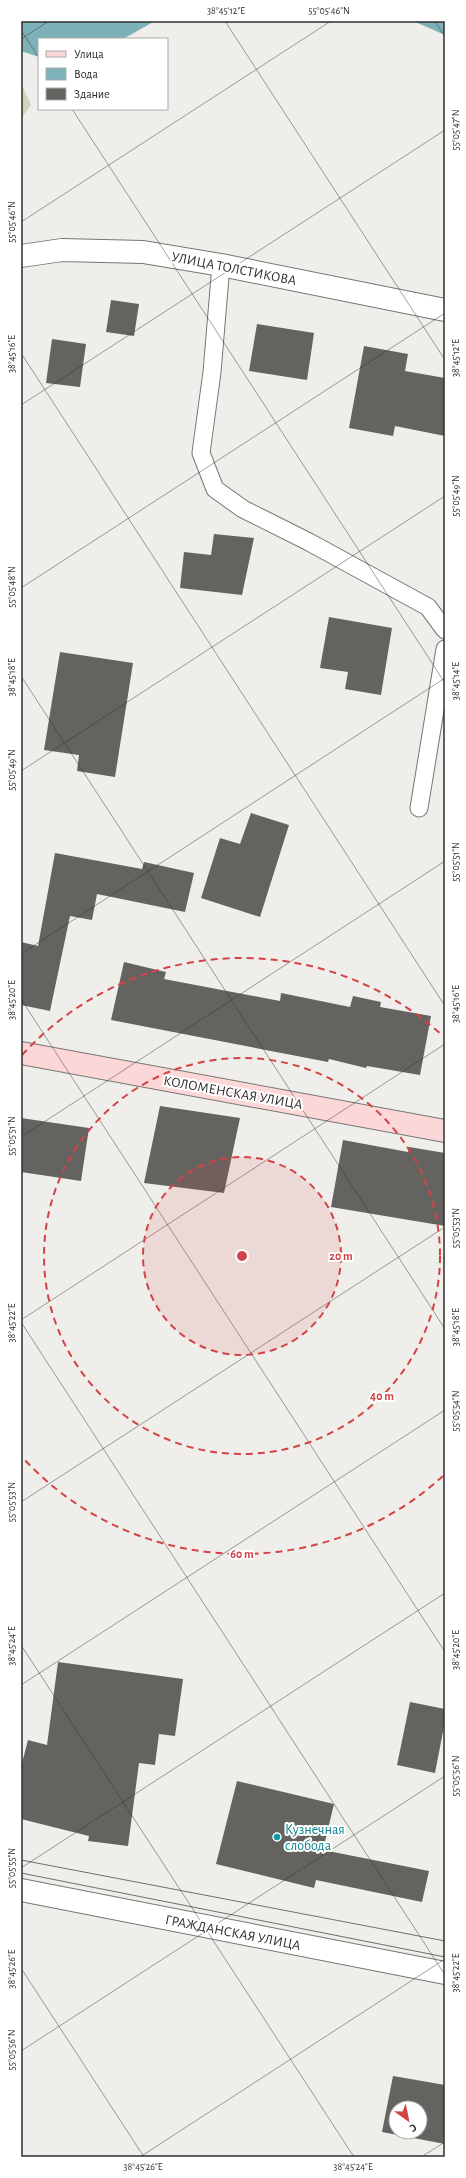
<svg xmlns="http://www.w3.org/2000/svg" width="466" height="2178" viewBox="0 0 466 2178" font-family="'Alegreya Sans',sans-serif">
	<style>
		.green { fill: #ccd8b8 }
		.water { fill: #7cb2b7 }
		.building { fill: #656360; fill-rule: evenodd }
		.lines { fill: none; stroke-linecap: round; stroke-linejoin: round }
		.lane-casing { stroke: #787673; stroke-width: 19 }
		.street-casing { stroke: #787673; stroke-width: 24 }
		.secondary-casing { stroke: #787673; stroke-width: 24 }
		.lane { stroke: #fff; stroke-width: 17 }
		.street { stroke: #fff; stroke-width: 22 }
		.secondary { stroke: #fcd7d8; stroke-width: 22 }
		.tram { stroke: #706f6d; stroke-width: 1 }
		.ticks { fill: none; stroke: #2f2e2d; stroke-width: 1; stroke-opacity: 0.45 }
		.ring { fill: none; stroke: #d34346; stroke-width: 2; stroke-dasharray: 7 5 }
		.culture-dot { fill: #0f9aa8; stroke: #fff; stroke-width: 1.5 }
		.labels { text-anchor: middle; stroke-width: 4; stroke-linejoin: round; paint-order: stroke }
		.street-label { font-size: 14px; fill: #2f2e2d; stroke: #fff }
		.culture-label { font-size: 14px; fill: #0d838f; stroke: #fff; text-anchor: start }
		.centre { fill: #d34346; stroke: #fff; stroke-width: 2 }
		.ring-label { font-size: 12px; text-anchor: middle; font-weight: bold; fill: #d34346; stroke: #fff; stroke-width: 4; stroke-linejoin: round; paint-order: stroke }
		.neatline { fill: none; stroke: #2f2e2d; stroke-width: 1.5 }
		.ticks-label { font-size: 10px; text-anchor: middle; fill: #2f2e2d }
	</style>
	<rect width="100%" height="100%" fill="#f0eeea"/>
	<path class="green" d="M21 83 31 105 21 119Z"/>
	<g class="water">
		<path d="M21 21H155L123 39H39V57L21 51Z"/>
		<path d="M413 21H445V35Z"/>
	</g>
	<g class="building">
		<path d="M111 300 139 304 134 336 106 332Z"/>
		<path d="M257 324 314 333 307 380 249 371Z"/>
		<path d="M52 339 86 344 80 387 46 383Z"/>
		<path d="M364 346 408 354 405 371 445 378V436L395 426 393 436 349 428Z"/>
		<path d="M214 534 254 538 242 595 180 588 184 552 211 555Z"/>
		<path d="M329 617 392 628 381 695 345 689 348 672 320 668Z"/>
		<path d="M60 652 133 663 115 777 77 771 79 755 44 750Z"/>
		<path d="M251 813 289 825 260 917 201 898 220 838 240 844Z"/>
		<path d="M55 853 142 869 144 862 194 873 185 912 97 894 92 920 70 916 50 1011 21 1005V942L38 946Z"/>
		<path d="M124 962 166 972 164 979 280 1001 281 993 350 1007 353 996 381 1002 380 1007 431 1016 420 1075 367 1066 366 1068 329 1059 328 1062 111 1020Z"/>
		<path d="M160 1106 240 1118 224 1193 144 1183Z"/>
		<path d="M21 1118 89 1128 81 1181 21 1172Z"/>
		<path d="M343 1140 408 1152 409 1147 445 1153V1226L331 1207Z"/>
		<path d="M58 1662 183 1679 175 1736 159 1734 155 1765 139 1763 128 1846 88 1841 89 1836 21 1819V1767L28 1740 47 1745Z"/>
		<path d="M410 1702 445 1709V1721L435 1773 397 1765Z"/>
		<path d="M237 1781 334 1804 323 1850 429 1871 422 1902 316 1880 314 1888 216 1864Z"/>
		<path d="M393 2076 445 2085V2144L382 2132ZM396 2108H420V2132H396Z"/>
	</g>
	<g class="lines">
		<defs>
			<g id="lane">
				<path d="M221 265 212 372 201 453 215 489 243 509 309 542 428 607 445 630"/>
				<path d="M419 808 445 649"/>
			</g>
			<g id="street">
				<path d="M21 256 62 250 143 252 221 265 445 310"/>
				<path d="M21 1890 445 1973"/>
			</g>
			<path id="secondary" d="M21 1053 445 1131"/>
		</defs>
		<use href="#lane" class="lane-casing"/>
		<use href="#street" class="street-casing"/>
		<use href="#secondary" class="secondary-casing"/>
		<use href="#lane" class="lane"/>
		<use href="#street" class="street"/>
		<use href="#secondary" class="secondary"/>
		<g class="tram">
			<path d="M21 1860 445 1941"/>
			<path d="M21 1873 445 1957"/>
		</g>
	</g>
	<path class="ticks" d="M225 21 445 360M435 21 445 37M21 30 39 58M21 39 49 21M72 109 445 683M21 222 331 21M21 353 445 1006M21 405 445 130M21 588 445 313M21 676 445 1329M21 771 445 496M21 954 445 678M21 999 445 1652M21 1137 445 861M21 1320 445 1044M21 1322 445 1975M21 1502 445 1227M21 1645 354 2157M21 1685 445 1410M21 1868 445 1593M21 1968 144 2157M21 2051 445 1776M140 2157 445 1959M421 2157 445 2142"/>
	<circle cx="242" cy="1256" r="99" fill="#d34346" fill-opacity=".12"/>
	<g class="ring">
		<circle cx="242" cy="1256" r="99"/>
		<circle cx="242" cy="1256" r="198"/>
		<path d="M443 1476A298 298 0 0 1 22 1457M22 1055A298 298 0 0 1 443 1036"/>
	</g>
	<circle class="culture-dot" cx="277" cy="1837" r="4"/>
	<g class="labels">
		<g class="street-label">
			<text transform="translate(234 268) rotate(11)" y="5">УЛИЦА ТОЛСТИКОВА</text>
			<text transform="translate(233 1092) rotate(10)" y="5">КОЛОМЕНСКАЯ УЛИЦА</text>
			<text transform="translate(233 1932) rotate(11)" y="5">ГРАЖДАНСКАЯ УЛИЦА</text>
		</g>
		<g class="culture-label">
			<text x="285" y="1834">Кузнечная<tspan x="285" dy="16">слобода</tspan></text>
		</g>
	</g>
	<circle cx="242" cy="1256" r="6" class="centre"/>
	<g class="ring-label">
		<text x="341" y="1260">20 m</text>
		<text x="382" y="1400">40 m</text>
		<text x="242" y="1558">60 m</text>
	</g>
	<rect width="466" height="2178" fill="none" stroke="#ffffff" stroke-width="44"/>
	<rect x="38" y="38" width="130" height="72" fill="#ffffff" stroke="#acabab"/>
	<rect x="46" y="51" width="20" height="6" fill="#fcd7d8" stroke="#acabab"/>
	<text x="74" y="58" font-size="12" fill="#2f2e2d">Улица</text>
	<rect x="46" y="68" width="20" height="12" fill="#7cb2b7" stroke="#acabab"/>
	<text x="74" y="78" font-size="12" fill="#2f2e2d">Вода</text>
	<rect x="46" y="88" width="20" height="12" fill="#656360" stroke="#acabab"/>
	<text x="74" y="98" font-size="12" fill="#2f2e2d">Здание</text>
	<g transform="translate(408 2120) rotate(147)"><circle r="19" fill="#ffffff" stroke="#acabab"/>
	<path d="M0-3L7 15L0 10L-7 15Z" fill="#d34346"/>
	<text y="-6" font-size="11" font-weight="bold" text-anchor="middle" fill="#2f2e2d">С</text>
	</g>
	<rect x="22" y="22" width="422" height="2134" class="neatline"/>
	<g class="ticks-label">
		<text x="226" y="14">38°45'12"E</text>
		<text x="329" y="14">55°05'46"N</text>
		<text transform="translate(455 130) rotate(-90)" y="4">55°05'47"N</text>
		<text transform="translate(11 222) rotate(-90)" y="4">55°05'46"N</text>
		<text transform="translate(11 354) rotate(-90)" y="4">38°45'16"E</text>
		<text transform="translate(455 358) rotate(-90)" y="4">38°45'12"E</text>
		<text transform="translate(455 496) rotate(-90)" y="4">55°05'49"N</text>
		<text transform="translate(11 587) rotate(-90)" y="4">55°05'48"N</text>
		<text transform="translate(11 677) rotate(-90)" y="4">38°45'18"E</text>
		<text transform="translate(455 681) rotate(-90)" y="4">38°45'14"E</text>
		<text transform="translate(11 770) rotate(-90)" y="4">55°05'49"N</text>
		<text transform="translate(455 862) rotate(-90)" y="4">55°05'51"N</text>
		<text transform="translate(11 1000) rotate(-90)" y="4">38°45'20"E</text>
		<text transform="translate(455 1004) rotate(-90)" y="4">38°45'16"E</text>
		<text transform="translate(11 1136) rotate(-90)" y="4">55°05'51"N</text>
		<text transform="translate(455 1228) rotate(-90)" y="4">55°05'53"N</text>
		<text transform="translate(11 1323) rotate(-90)" y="4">38°45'22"E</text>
		<text transform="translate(455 1327) rotate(-90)" y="4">38°45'18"E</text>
		<text transform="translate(455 1411) rotate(-90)" y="4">55°05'54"N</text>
		<text transform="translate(11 1502) rotate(-90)" y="4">55°05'53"N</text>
		<text transform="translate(11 1646) rotate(-90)" y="4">38°45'24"E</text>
		<text transform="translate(455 1650) rotate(-90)" y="4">38°45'20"E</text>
		<text transform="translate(455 1776) rotate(-90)" y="4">55°05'56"N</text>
		<text transform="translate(11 1868) rotate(-90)" y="4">55°05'55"N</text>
		<text transform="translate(11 1969) rotate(-90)" y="4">38°45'26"E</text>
		<text transform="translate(455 1973) rotate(-90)" y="4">38°45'22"E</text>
		<text transform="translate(11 2050) rotate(-90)" y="4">55°05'56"N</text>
		<text x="143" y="2170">38°45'26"E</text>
		<text x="353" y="2170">38°45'24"E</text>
	</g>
</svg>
